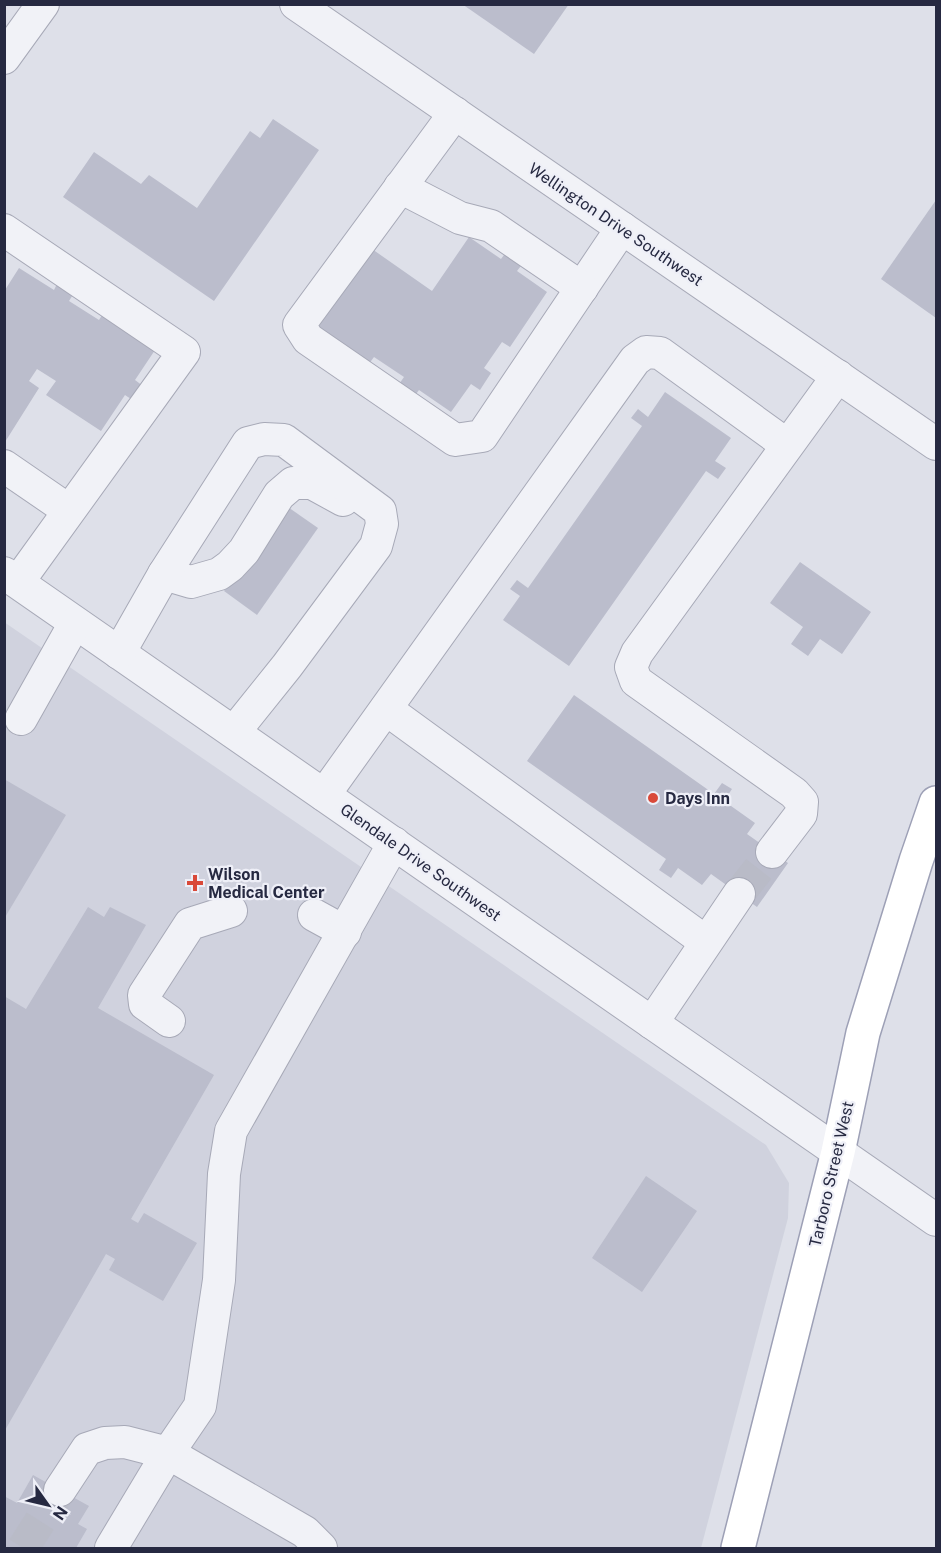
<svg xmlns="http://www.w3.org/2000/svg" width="941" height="1553" viewBox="0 0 941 1553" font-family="'Public Sans',sans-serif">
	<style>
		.built { fill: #d0d2de }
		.building { fill: #bbbdcc }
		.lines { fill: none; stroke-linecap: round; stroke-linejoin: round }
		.minor-tunnel { stroke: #b9bbc7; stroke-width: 32; stroke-dasharray: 32 16; stroke-linecap: butt }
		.minor-casing { stroke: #a7a9b7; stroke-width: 34 }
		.major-casing { stroke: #9da0b6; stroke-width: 36 }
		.minor { stroke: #f1f2f7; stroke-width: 32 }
		.major { stroke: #fff; stroke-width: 33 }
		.poi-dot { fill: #d94939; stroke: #eeeff7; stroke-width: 2 }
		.labels { text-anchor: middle; stroke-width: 4.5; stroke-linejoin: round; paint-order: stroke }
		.street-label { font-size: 16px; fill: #262941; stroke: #eeeff7 }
		.poi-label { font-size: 16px; font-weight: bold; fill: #262941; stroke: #eeeff7; text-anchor: start }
	</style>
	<rect width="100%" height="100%" fill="#dee0e9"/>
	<path class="built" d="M4 622 766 1145 789 1183 788 1218 701 1548H5Z"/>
	<g class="building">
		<path d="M462 4H569L534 54Z"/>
		<path d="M273 119 319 150 214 301 63 197 94 152 141 184 149 175 197 208 250 131 260 138Z"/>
		<path d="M936 200V318L881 279Z"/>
		<path d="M469 237 501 259 507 251 524 262 517 271 547 292 510 347 502 342 484 368 491 373 480 390 471 384 451 412 419 390 413 398 397 387 404 377 374 357 368 365 315 328 372 249 432 291Z"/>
		<path d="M19 268 54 290 58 282 74 293 69 301 99 320 104 312 157 347 135 380 143 386 134 401 125 395 101 431 46 395 56 381 37 369 29 381 39 388 5 442V290Z"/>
		<path d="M665 392 731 438 715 461 726 468 718 479 706 471 569 666 503 620 520 596 510 589 517 580 528 588 642 426 631 418 638 409 648 417Z"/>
		<path d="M285 505 318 528 257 615 224 591Z"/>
		<path d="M800 562 871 612 842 654 820 639 808 656 791 644 803 627 770 603Z"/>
		<path d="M574 695 714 794 722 783 732 789 724 801 755 823 747 834 788 863 757 907 711 874 702 885 678 868 671 878 659 870 666 859 527 761Z"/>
		<path d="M4 779 66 815 4 919Z"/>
		<path d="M88 907 104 917 110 907 146 925 98 1008 214 1075 131 1219 138 1223 144 1213 197 1243 163 1301 109 1270 115 1259 106 1254 4 1432V996L26 1009Z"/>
		<path d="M646 1176 697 1211 642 1292 592 1258Z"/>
		<path d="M33 1475 89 1506 78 1524 87 1529 76 1548H4V1496L17 1503Z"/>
	</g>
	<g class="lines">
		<g class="minor-tunnel">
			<path d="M739 894 772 852"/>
			<path d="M23 1548 60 1490"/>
		</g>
		<defs>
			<g id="minor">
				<path d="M296 4 936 444"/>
				<path d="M4 58 43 4"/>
				<path d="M455 113 299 325 308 339 455 440 482 436 622 228"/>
				<path d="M400 187 460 218 491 226 582 288"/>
				<path d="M4 230 184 352 18 582"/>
				<path d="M4 466 68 510"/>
				<path d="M4 573 936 1220"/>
				<path d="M164 574 191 582 219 574 230 566 244 551 279 495 293 483H312L343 500"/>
				<path d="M119 653 164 574 248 443 264 439 284 440 380 511 382 524 376 546 287 666 234 732"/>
				<path d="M386 709 706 942"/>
				<path d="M21 719 75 623"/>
				<path d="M324 795 635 360 646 352 660 353 787 445"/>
				<path d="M772 852 801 814 802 802 794 793 636 681 631 667 637 653 838 376"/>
				<path d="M314 915 345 932"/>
				<path d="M169 1021 145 1004 144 995 190 924 231 911"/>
				<path d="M652 1023 739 894"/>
				<path d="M60 1490 87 1449 105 1443 125 1442 168 1453 305 1532 321 1548"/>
				<path d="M111 1548 168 1453 200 1406 219 1280 224 1174 231 1131 394 843"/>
			</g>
			<path id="major" d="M738 1548 838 1152 863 1033 916 861 936 803"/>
		</defs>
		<use href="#minor" class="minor-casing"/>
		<use href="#major" class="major-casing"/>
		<use href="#minor" class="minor"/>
		<use href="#major" class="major"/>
	</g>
	<g class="poi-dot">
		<circle cx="653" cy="798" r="6"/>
		<path d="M192 874h6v6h6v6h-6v6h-6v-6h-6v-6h6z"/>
	</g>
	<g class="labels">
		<g class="street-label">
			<text transform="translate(616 224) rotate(34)" y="6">Wellington Drive Southwest</text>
			<text transform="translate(421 862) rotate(35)" y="6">Glendale Drive Southwest</text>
			<text transform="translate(831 1174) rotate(-77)" y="6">Tarboro Street West</text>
		</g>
		<g class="poi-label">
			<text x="665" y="804">Days Inn</text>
			<text x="208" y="880">Wilson<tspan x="208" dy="18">Medical Center</tspan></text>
		</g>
	</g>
	<rect width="941" height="1553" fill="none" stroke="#262941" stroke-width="12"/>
	<g transform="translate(48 1505) rotate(124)" stroke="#eeeff7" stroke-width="4.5" paint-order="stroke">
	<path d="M0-4.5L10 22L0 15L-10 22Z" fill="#262941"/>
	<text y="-9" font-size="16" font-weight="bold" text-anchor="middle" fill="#262941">N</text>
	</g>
</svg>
